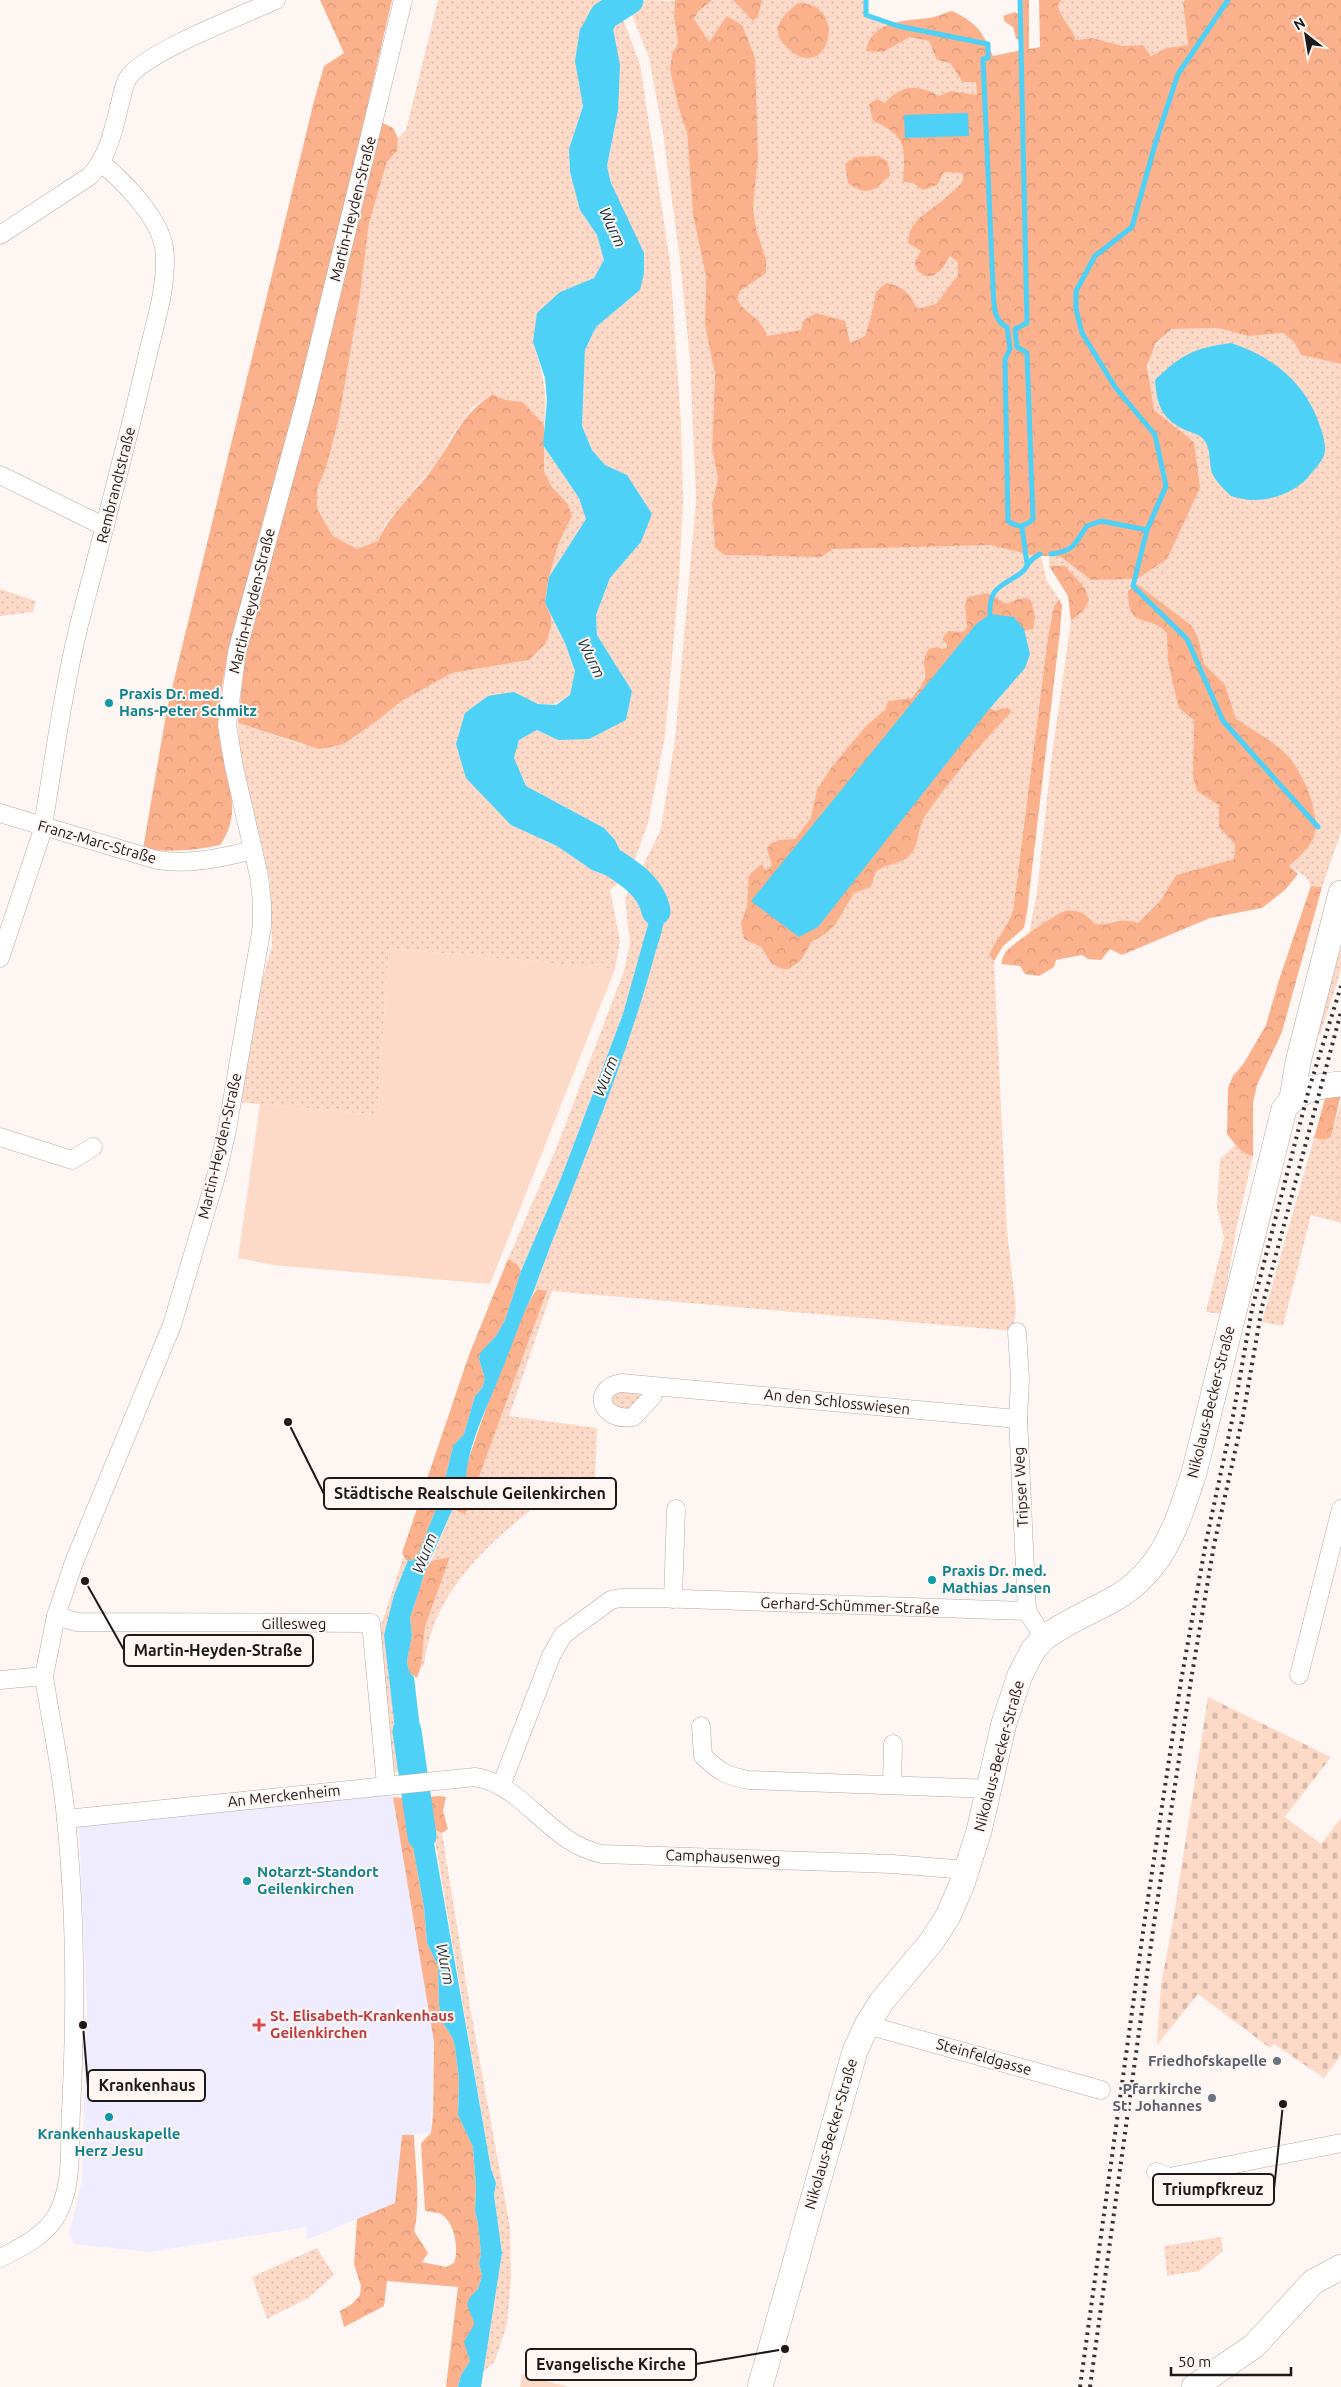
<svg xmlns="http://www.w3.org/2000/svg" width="1341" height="2387" viewBox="0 0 1341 2387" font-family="Ubuntu,sans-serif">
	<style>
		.medical { fill: #eeecfe }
		.green { fill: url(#green-dots) }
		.forest { fill: url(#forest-crowns) }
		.cemetery { fill: url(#cemetery-stones) }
		.pitch { fill: #fdd9c8 }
		.water { fill: #4dd1f7 }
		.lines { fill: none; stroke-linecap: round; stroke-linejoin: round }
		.stream { stroke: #4dd1f7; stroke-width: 5 }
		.river { stroke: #4dd1f7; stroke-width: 29 }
		.street-casing { stroke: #b3aaa6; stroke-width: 19 }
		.secondary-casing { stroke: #b3aaa6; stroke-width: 26 }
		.street { stroke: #fff; stroke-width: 18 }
		.secondary { stroke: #fff; stroke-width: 25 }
		.rail { stroke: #34302f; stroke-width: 4; stroke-dasharray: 2.5 5; stroke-linecap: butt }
		.culture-dot { fill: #0f9aa8; stroke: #fef6f3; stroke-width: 2 }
		.health-dot { fill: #e0444e; stroke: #fef6f3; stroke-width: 2 }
		.worship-dot { fill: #6b7280; stroke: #fef6f3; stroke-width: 2 }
		.labels { text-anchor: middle; stroke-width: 4; stroke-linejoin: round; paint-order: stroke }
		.street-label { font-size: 15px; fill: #1d1918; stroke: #fef6f3 }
		.culture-label { font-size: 15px; font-weight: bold; fill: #0d838f; stroke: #fef6f3; text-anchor: start }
		.health-label { font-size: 15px; font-weight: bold; fill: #be3a42; stroke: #fef6f3; text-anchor: start }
		.worship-label { font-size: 15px; font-weight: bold; fill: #5b616d; stroke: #fef6f3; text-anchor: end }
		.water-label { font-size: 16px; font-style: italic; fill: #1c3239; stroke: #fef6f3 }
		.leader { fill: none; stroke: #1d1918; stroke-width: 2 }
		.callout-dot { fill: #1d1918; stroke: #fef6f3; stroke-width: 2 }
		.callout { fill: #fef6f3; stroke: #1d1918; stroke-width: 2 }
		.callout-label { font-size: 16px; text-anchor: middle; font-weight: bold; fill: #1d1918 }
	</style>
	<defs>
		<pattern id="green-dots" width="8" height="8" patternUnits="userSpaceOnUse" patternTransform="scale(1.25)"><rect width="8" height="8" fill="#fdd9c8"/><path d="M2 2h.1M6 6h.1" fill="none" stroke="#d8baab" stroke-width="1.8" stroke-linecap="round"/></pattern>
		<pattern id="forest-crowns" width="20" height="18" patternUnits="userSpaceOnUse" patternTransform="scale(1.25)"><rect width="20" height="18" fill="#fab18c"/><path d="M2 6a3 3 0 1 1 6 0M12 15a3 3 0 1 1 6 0" fill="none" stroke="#d69878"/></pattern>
		<pattern id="cemetery-stones" width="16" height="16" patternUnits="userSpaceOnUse" patternTransform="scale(1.25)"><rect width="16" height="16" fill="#fdd9c8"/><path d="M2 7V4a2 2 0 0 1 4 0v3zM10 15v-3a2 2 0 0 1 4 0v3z" fill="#d8baab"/></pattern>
	</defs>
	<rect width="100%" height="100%" fill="#fef6f3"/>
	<path class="medical" d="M392 1792 434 2042 431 2133 402 2135 395 2203 306 2240 307 2227 149 2252 74 2244 69 2234 82 2182 87 2009 79 1825Z"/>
	<g class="green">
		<path d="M438 0H607L597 8 582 94 583 105 569 149 570 172 580 210 597 235 604 260 594 278 560 292 533 342C543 373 548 392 544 425L523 402 506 400 491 394 472 408 453 434 435 465 386 523 378 541 357 549 333 536 317 507V489L326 468 339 418 360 296 369 223 387 162 397 151 398 138 406 130Z"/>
		<path d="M646 0 676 1 674 17 678 43 672 54 670 70 678 106 687 133 693 215 706 276 705 325 715 374 712 448 718 479 712 504 715 548 724 555 704 38 694 19 698 12 712 0H866V15L898 26 988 44 1031 555 1041 557 1047 581 1059 599 1054 606 1048 637 1013 911C1007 928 996 939 989 955L994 961 1007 1232 1016 1309 1013 1331 552 1291 509 1416 597 1428 595 1481 570 1479C506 1530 434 1579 424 1666H421L425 1627 450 1557 431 1561 453 1508 465 1514 547 1292 538 1289 533 1293 614 1076 648 977 665 911 649 880 640 872 661 829 675 739 696 501 690 359 680 260 663 133 649 58 630 10Z"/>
		<path d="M1062 0H1185L1183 3 1188 45 1166 48 1151 56 1143 45 1123 46 1092 38 1076 40C1072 27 1060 18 1058 5Z"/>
		<path d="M621 14 640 64 670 262 681 423 683 501 679 580 665 736 648 823 634 862 623 857 615 840 604 828 526 786 514 758 519 740 537 730 558 740 626 720 632 691 597 635 596 615 610 578 641 542 627 475 605 465 592 450 582 426 585 350 596 327 640 290 607 166 618 111 615 38 612 23 615 17Z"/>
		<path d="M1218 328 1248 336 1283 333 1294 342 1301 355 1341 364V832L1322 887 1311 886 1307 878 1289 866 1234 859 1176 875 1161 900 1138 923 1116 920 1102 925 1095 924 1090 917 1064 911 1029 934 1037 892 1051 762 1071 621 1084 610 1065 566H1049V557H1061L1091 580 1194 442 1154 410C1148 372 1140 357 1172 329Z"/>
		<path d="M543 445 579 498 586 519 549 577 558 545 572 516 568 504 552 487 544 472Z"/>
		<path d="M0 589 36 601 33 612 0 616Z"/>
		<path d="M551 616 565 643 575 671 570 695C546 712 538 704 514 692L511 825 557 846 592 870 621 881 610 890 620 941 615 969 389 948 377 1115 238 1102 260 987 272 946 270 881 239 748 238 723 303 745 344 744 377 721 403 700 435 680 452 673 529 660 551 627Z"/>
		<path d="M630 887 642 896 648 906 649 921 640 959 623 1014 561 1178 521 1271 517 1264 508 1259 556 1149 624 971 630 943 625 899Z"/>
		<path d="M1341 948V970L1320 1035 1315 1032 1316 1024Z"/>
		<path d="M1341 1102V1223L1311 1215 1283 1326 1262 1322 1314 1138 1324 1140 1331 1137Z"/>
		<path d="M1235 1145 1246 1154 1253 1156 1236 1230 1222 1314 1206 1312 1224 1238 1217 1207 1220 1159Z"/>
		<path d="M618 1391 643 1394 633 1408 619 1410 610 1401 612 1396Z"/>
		<path d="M403 1558 408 1560 394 1595 386 1649 400 1772H393L379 1632Z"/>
		<path d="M433 1829 442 1833 470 2007 510 2227 511 2279 507 2324 495 2361 483 2372 502 2253 494 2195 496 2183 491 2169Z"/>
		<path d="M1221 2237 1223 2251 1199 2271 1167 2276 1164 2246Z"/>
		<path d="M317 2248 334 2275 308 2298 267 2319 252 2277Z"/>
	</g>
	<g class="forest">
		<path d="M320 0H392L298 405 230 644C225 671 218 699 219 727 219 769 248 806 220 845 193 851 170 852 143 849L167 709 314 101 324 66 344 53Z"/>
		<path d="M675 0H712L698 12 694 19 709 42 727 16 742 25 755 58 758 156 753 208 756 229 766 259V273L740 291 737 299C745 315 761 316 767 336L801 330 804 320 816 313 845 321 850 343 865 336 872 313 876 292 886 283C903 286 910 293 917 309L936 304 958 275V262L950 256 942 269 933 276H924L916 269 915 261 921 251 908 243C909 221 926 213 942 201 949 195 956 188 963 182V173L944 172 937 185 923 190 913 183 903 182C905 147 908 136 873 121L869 104 877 99 885 103C901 84 918 84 939 96L951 91 977 95 976 82H963L950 63 937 60 929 41 910 37 883 52 866 51C871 20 905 21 929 18 937 17 944 13 952 11 976 22 983 32 993 56L1021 50V42L1016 38 1013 27 1005 22 1003 16 1015 12 1020 15V0H1029V49L1040 47 1039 0H1062L1058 5C1060 18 1072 27 1076 40L1092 38 1123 46 1143 45 1151 56 1166 48 1188 45 1183 3 1185 0H1341V364L1301 355 1294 342 1283 333 1248 336 1218 328 1172 329 1156 343 1147 366 1154 410 1194 442 1200 488 1167 559 1137 579 1091 580 1061 557 1031 555 990 545 833 549 821 557 724 555 715 548 712 504 718 479 712 448 715 374 705 325 706 276 693 215 687 133 678 106 670 70 672 54 678 43 674 17Z"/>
		<path d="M733 0H762L758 16 753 21Z"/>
		<path d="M798 3C849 3 829 82 791 51 768 32 778 19 798 3Z"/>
		<path d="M381 122 393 128 398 138 397 151 387 162 369 223 360 296 339 418 326 468 317 489V508L333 536 357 549 378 541C391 511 417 492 435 465 457 434 459 418 492 394L506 400 523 402 544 425V472L552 487 568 504 572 516 558 545 549 577 545 603 551 616V627L546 643 529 660 452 673 403 700 377 721 344 744 330 747 319 749 238 723 245 655 253 627 254 610Z"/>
		<path d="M879 156 888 162 890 175C876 189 868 198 848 183L845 164 855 157Z"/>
		<path d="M1049 566H1065L1085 588 1089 600 1084 610 1071 621 1068 596Z"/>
		<path d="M1137 584 1192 626 1198 638 1204 664 1225 685 1236 719C1252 730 1270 739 1284 752 1301 768 1319 808 1315 833 1313 845 1298 858 1289 866L1298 874 1285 890 1262 908 1210 918 1122 955 1110 949 1101 960 1088 959 1082 955 1056 960 1054 967 1039 976 1025 974 1020 966 1001 964C1002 961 1003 956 1005 953 1010 945 1057 913 1065 911 1078 909 1088 915 1095 924 1113 926 1114 916 1138 923L1161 900 1176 875 1234 859 1235 844 1219 827V805L1197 791 1193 777 1194 720 1180 709 1177 701 1168 661 1167 633C1149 612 1128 633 1128 591Z"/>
		<path d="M987 593 1007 604C1015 600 1023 596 1031 600L1035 617 1033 629 1013 633 983 705 996 711 1003 708 1010 709 1011 712C980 745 951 778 925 816 917 828 920 845 910 855 902 864 886 864 876 871L871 887 854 893 835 925 824 935 812 941 801 960 789 969H783L772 964 761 947 744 939 741 923 747 907 749 875 762 864 766 871 772 865 767 849 770 844 779 840 795 839 811 818 817 790 831 768 866 726 885 710 888 701 912 698C916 692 922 687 924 681 929 669 918 665 929 649L937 647 942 649 947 648V644L942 639 948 631 963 632 967 627 965 605 968 597Z"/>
		<path d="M1059 599 1062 605 1060 631 1027 912 1024 928 1003 946 994 961 989 955C996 939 1007 928 1013 911L1048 637 1054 606Z"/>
		<path d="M1311 886 1322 887 1282 1032 1257 1085 1253 1103V1156C1241 1154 1235 1144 1227 1134L1228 1088 1233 1076 1244 1063 1266 1025 1279 980Z"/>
		<path d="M1341 1094 1331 1137 1324 1140 1314 1138 1326 1095Z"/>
		<path d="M508 1259 517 1264 521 1271 505 1320 496 1336 480 1354 479 1359 485 1379 482 1388 475 1396 464 1434 453 1446 441 1496 418 1555 412 1561 406 1560 402 1553 469 1355Z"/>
		<path d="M538 1289 547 1291 465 1515 453 1508 449 1495 466 1480C466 1475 465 1469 467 1465 475 1439 523 1299 538 1289Z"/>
		<path d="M450 1557 425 1627 421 1666 417 1678 409 1673 407 1661 412 1635 410 1618 426 1569 431 1561Z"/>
		<path d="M439 1796 446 1797 443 1811 448 1829 442 1833 433 1829 426 1797Z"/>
		<path d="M393 1797 404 1798 424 1907 427 1943 438 1966 439 2005 442 2021 453 2039 455 2047 459 2079 458 2115 473 2147 476 2188 475 2211 478 2224 481 2253 479 2263 482 2276 478 2289 472 2295 475 2327C464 2343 465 2342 470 2361L461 2375 458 2387H446L458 2287 387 2281 384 2306 344 2327 340 2311 352 2304 360 2295 361 2286 354 2264 357 2219 395 2203 402 2135H414C415 2164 421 2204 414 2231L428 2253 422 2262 446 2267 454 2263C459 2250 455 2222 441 2214 436 2212 430 2212 425 2211L421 2143 431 2133 433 2115 434 2042Z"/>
	</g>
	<path class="cemetery" d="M1208 1697 1331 1757 1285 1817 1321 1844 1341 1818V2055L1324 2078 1274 2044 1270 2048 1198 1994 1157 2045 1161 1985 1174 1915Z"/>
	<g class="pitch">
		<path d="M389 948 615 969 490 1284 273 1265 238 1258 260 1104 377 1115Z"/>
		<path d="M522 2374 568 2387H520Z"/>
	</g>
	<g class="water">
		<path d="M607 0H615L621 14 615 17 612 23 620 65 618 111 607 166 611 183 644 253V273L640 290 596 327 585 350 582 426 592 450 605 465 627 475 652 514 641 542 610 578 596 615 597 635 632 691 626 720 589 739 558 740 537 730 519 740 514 758 526 786 604 828 615 840 623 857 634 862 621 881 592 870 557 846 511 825 466 778 456 744 465 713 488 696 514 692 538 704 556 705 570 695 575 671 565 643 545 603 549 577 586 519 579 498 543 445 547 400 545 378 533 342 537 313 560 292 594 278 604 260 597 235 580 210 570 172 569 149 583 106 575 61 580 29 597 8Z"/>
		<path d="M968 113 969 136 905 138 904 115Z"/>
		<path d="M1231 343C1274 357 1307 384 1321 429 1323 436 1327 448 1324 455 1322 462 1313 471 1308 477 1297 491 1271 501 1253 500 1246 500 1238 498 1231 496 1225 490 1217 483 1213 475 1208 465 1212 452 1205 441 1200 434 1193 433 1185 430 1161 418 1157 405 1155 380 1182 354 1194 348 1231 343Z"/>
		<path d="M990 614 1014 617 1024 629 1030 654 1025 668 986 713 818 927 799 937 751 901 976 624Z"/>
		<path d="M640 872C651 882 662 894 664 909 667 920 657 946 654 957 623 1072 573 1182 533 1293 519 1322 510 1352 497 1382 485 1412 467 1448 466 1480L449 1495 453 1508 426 1569 410 1618 412 1635 407 1661 409 1672 414 1677 425 1771 400 1772 384 1635 394 1595 408 1560 412 1561 418 1555 441 1496 453 1446 464 1434 475 1396 482 1388 485 1379 479 1359 480 1353 496 1336 505 1320 521 1271 561 1178 623 1014 649 921C647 904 643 897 630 887Z"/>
		<path d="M426 1797 491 2169 496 2183 494 2195 502 2253 481 2387H458L461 2375 470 2361 464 2342C478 2316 476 2332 467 2304L470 2297 478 2289 482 2276 479 2263 481 2253 478 2224 475 2211 476 2188 473 2147 458 2115 459 2079 455 2047 453 2039 442 2021 439 2005 438 1966 427 1943 424 1907 404 1798Z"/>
	</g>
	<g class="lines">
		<g class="stream">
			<path d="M866 0V15L898 26 988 44V58L983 59 993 286C994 300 992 321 1007 327L1010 349 1005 359 1008 521C1018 528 1025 527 1033 519L1027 353 1017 347 1015 329 1027 323 1020 0"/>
			<path d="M1228 0 1178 74 1156 141 1132 227 1095 256 1076 291V309L1082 333 1115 387 1155 435 1166 486 1147 530 1133 586 1187 639 1223 721 1318 827"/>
			<path d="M1022 527 1027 564"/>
			<path d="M1051 554C1075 551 1074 544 1087 526L1101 521 1147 530"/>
			<path d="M990 614C989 586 1002 587 1021 573 1029 567 1026 561 1040 554"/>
		</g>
		<g class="river">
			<path d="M594 35 604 16 629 0"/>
			<path d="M593 850C617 866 650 881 656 911"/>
			<path d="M407 1731 422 1836"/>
		</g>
		<defs>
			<g id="street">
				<path d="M0 235 90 176C108 156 113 132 119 107 122 97 123 86 128 78 143 53 245 14 276 0"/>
				<path d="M0 475 105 527"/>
				<path d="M0 813 157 860C190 865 221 858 253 850"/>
				<path d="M43 826C54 759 63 691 79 625 102 537 125 450 146 362 154 325 169 284 164 247 159 218 124 181 101 163"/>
				<path d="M0 958 44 826"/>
				<path d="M0 1137 72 1160 93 1147"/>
				<path d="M1017 1332 1020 1379 1018 1419 1027 1611 1044 1638"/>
				<path d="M655 1387 652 1397 633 1417C601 1422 590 1389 621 1383L1018 1419"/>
				<path d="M673 1599 676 1509"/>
				<path d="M56 1616 77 1622 371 1623 386 1785"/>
				<path d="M1299 1675 1341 1509"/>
				<path d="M0 1680 44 1676"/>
				<path d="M701 1726 703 1756C720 1772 726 1776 749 1780L991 1789"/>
				<path d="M892 1784 893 1744"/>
				<path d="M501 1786 551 1656 563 1635 611 1600 620 1598H657L1027 1611"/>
				<path d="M66 1819 475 1777C525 1785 548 1843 602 1854L892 1864 967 1870"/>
				<path d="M867 2025 1101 2090"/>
				<path d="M1156 2172 1169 2177 1341 2143"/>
				<path d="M0 2258C19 2249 44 2236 55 2218 74 2188 69 2145 71 2111 76 2014 76 1916 66 1819 62 1771 51 1724 44 1676L56 1616 74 1562 172 1325 217 1173 227 1130 262 926V902L259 876 234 767 227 725 237 652 305 402 403 0"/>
			</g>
			<g id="secondary">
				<path d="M1292 1098 1298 1062 1341 893"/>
				<path d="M760 2387 855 2051 867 2025 882 2001 932 1941 948 1916 962 1884 979 1831 1004 1723 1020 1675 1033 1650 1044 1638C1066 1622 1090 1612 1114 1599 1164 1570 1177 1524 1194 1473L1284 1109C1299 1089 1317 1086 1341 1084"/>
				<path d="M1194 2387 1254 2346 1313 2282 1341 2267"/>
			</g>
		</defs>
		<use href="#street" class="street-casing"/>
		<use href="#secondary" class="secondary-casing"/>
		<use href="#street" class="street"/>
		<use href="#secondary" class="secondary"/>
		<g class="rail">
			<path d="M1080 2387 1144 1925 1181 1681 1206 1542 1233 1416 1252 1309 1309 1089 1341 986"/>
			<path d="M1090 2387 1154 1923 1191 1680 1214 1545 1243 1416 1262 1307 1341 1012"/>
		</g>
	</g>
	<g class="culture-dot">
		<circle cx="109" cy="703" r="5"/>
		<circle cx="932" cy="1580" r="5"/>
		<circle cx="247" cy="1881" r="5"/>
		<circle cx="109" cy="2117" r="5"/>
	</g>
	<path class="health-dot" d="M256.5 2017.5h5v5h5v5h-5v5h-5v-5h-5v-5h5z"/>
	<g class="worship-dot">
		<circle cx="1277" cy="2061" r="5"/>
		<circle cx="1212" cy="2098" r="5"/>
	</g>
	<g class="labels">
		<g class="street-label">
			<text transform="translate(353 209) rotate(-76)" y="5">Martin-Heyden-Straße</text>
			<text transform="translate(116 485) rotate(-76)" y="5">Rembrandtstraße</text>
			<text transform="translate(252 601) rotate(-76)" y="5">Martin-Heyden-Straße</text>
			<text transform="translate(97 842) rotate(16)" y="5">Franz-Marc-Straße</text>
			<text transform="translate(220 1146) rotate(-77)" y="5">Martin-Heyden-Straße</text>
			<text transform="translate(837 1402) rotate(6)" y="5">An den Schlosswiesen</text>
			<text transform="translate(1211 1402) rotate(-76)" y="5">Nikolaus-Becker-Straße</text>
			<text transform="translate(1021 1487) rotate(-93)" y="5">Tripser Weg</text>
			<text transform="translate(850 1606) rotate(2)" y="5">Gerhard-Schümmer-Straße</text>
			<text x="294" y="1629">Gillesweg</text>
			<text transform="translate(999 1756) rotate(-75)" y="5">Nikolaus-Becker-Straße</text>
			<text transform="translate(284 1796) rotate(-6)" y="5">An Merckenheim</text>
			<text transform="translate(723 1857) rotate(2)" y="5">Camphausenweg</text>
			<text transform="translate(984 2057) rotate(16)" y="5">Steinfeldgasse</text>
			<text transform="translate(831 2134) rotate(-74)" y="5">Nikolaus-Becker-Straße</text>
		</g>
		<g class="culture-label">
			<text x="119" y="699">Praxis Dr. med.<tspan x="119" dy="17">Hans-Peter Schmitz</tspan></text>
			<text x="942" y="1576">Praxis Dr. med.<tspan x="942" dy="17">Mathias Jansen</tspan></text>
			<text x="257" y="1877">Notarzt-Standort<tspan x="257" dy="17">Geilenkirchen</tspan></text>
			<text x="109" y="2139" text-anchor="middle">Krankenhauskapelle<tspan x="109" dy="17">Herz Jesu</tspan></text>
		</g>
		<g class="health-label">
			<text x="270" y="2021">St. Elisabeth-Krankenhaus<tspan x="270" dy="17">Geilenkirchen</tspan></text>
		</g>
		<g class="worship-label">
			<text x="1267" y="2066">Friedhofskapelle</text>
			<text x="1202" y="2094">Pfarrkirche<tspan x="1202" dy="17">St. Johannes</tspan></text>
		</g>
		<g class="water-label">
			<text transform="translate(613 227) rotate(65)" y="6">Wurm</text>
			<text transform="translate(592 658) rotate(64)" y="6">Wurm</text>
			<text transform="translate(605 1076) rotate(-69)" y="6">Wurm</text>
			<text transform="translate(424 1553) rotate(-69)" y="6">Wurm</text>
			<text transform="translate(446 1964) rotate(79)" y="6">Wurm</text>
		</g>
	</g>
	<path class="leader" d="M288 1422L324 1494M85 1581L124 1650M83 2025L88 2086M1283 2104L1274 2189M785 2349L696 2364"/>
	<g class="callout-dot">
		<circle cx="288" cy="1422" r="5"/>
		<circle cx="85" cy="1581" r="5"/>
		<circle cx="83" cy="2025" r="5"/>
		<circle cx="1283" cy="2104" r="5"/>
		<circle cx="785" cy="2349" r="5"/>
	</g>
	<g class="callout">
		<rect x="324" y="1478" width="292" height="31" rx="5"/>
		<rect x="124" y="1635" width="189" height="31" rx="5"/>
		<rect x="88" y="2070" width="117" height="31" rx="5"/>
		<rect x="1153" y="2174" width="121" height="31" rx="5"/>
		<rect x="526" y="2349" width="170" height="31" rx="5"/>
	</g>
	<g class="callout-label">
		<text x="470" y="1499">Städtische Realschule Geilenkirchen</text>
		<text x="218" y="1656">Martin-Heyden-Straße</text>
		<text x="147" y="2091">Krankenhaus</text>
		<text x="1213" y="2195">Triumpfkreuz</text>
		<text x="611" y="2370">Evangelische Kirche</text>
	</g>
	<g transform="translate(1306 35) rotate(329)" stroke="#fef6f3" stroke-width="4" paint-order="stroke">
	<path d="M0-4L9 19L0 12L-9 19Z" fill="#1d1918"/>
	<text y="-8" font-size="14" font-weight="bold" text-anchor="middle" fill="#1d1918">N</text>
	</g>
	<path d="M1171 2367v8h120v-8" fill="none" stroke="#1d1918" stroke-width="2.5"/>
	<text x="1178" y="2367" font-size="15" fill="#1d1918" stroke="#fef6f3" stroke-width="4" paint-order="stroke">50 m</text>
</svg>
